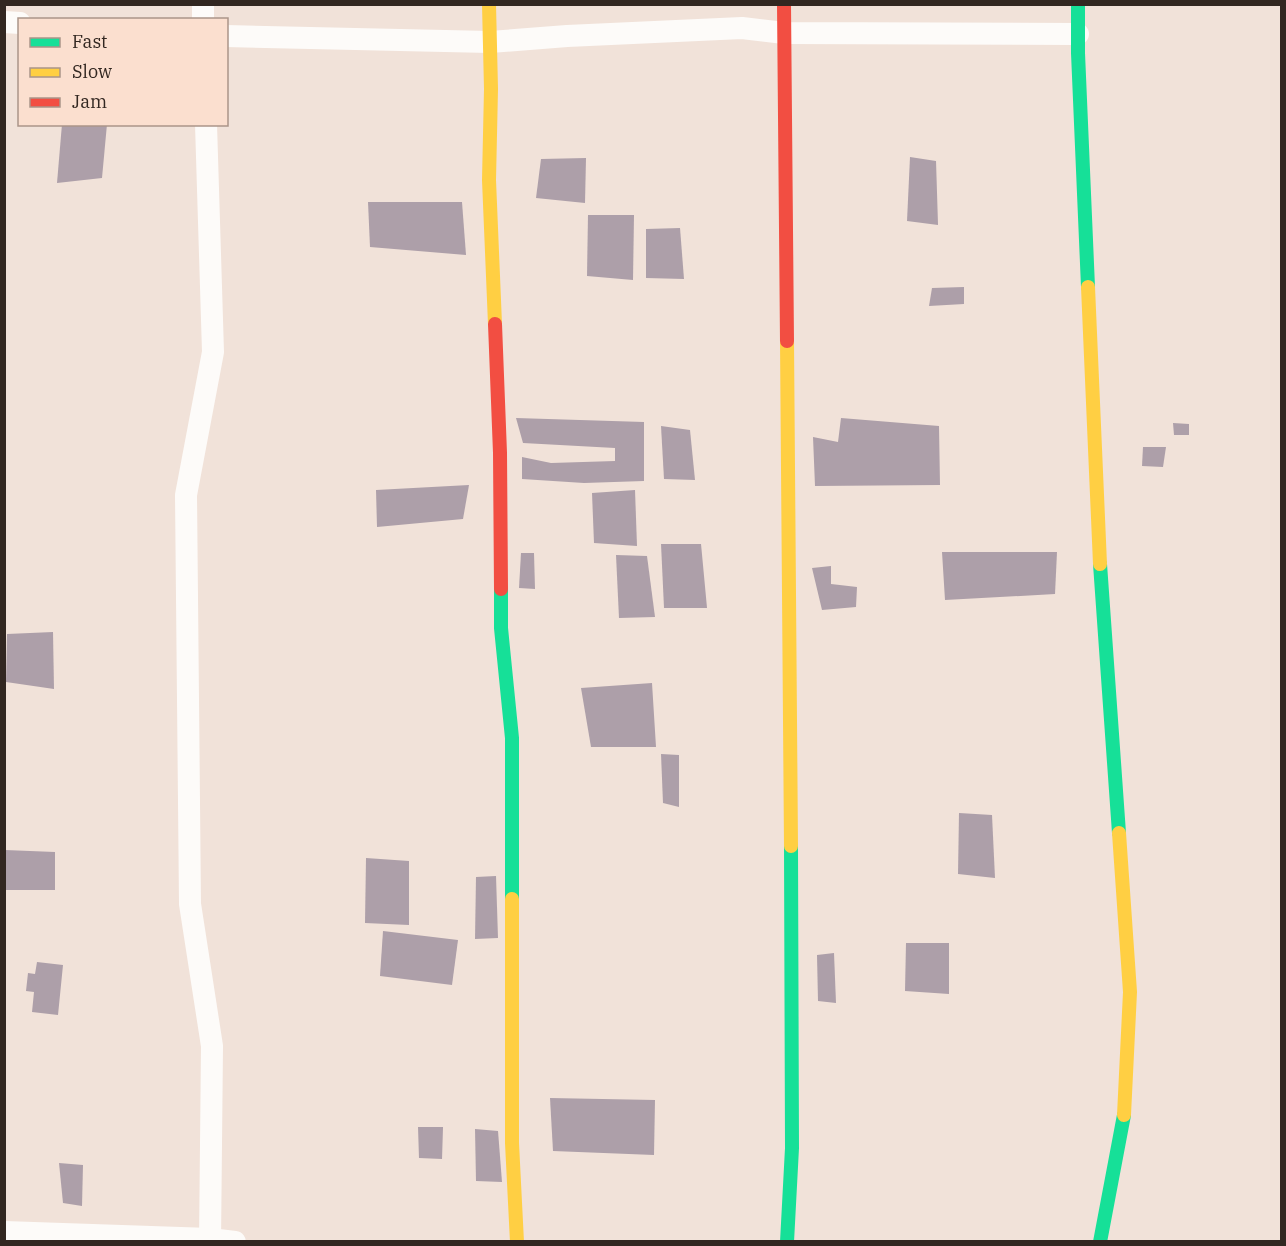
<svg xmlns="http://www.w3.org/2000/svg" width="1286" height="1246" viewBox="0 0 1286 1246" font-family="'IBM Plex Serif',serif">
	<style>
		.building { fill: #ad9fa9 }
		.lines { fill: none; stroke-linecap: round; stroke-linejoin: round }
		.street { stroke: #fdfbf9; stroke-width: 22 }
		.fast { stroke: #16e098; stroke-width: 14 }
		.slow { stroke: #ffcf43; stroke-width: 14 }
		.jam { stroke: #f24e42; stroke-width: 14 }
	</style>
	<rect width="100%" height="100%" fill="#f1e2d9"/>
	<g class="building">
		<path d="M62 124H107L102 178 57 183Z"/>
		<path d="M910 157 936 161 938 225 907 221Z"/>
		<path d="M586 158 585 203 536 198 541 159Z"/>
		<path d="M368 202H462L466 255 370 247Z"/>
		<path d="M588 215H634L633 280 587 276Z"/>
		<path d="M680 228 684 279 646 278V229Z"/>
		<path d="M964 287V304L929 306 932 288Z"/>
		<path d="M516 418 644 422V481L584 483 522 479V457L551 463 615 461V448L523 443Z"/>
		<path d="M841 418 939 426 940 485 815 486 813 437 838 442Z"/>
		<path d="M1173 423 1189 424V435H1174Z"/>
		<path d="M661 426 690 430 695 480 664 479Z"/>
		<path d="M1143 447H1166L1163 467 1142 466Z"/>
		<path d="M469 485 463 519 377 527 376 490Z"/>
		<path d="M635 490 637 546 594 543 592 493Z"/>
		<path d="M661 544H701L707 608H664Z"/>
		<path d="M942 552H1057L1055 594 945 600Z"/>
		<path d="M521 553H534L535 589 519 588Z"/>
		<path d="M616 555 647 556 655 617 619 618Z"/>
		<path d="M831 566V584L857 587 856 607 822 610 812 568Z"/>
		<path d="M53 632 54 689 6 682 7 634Z"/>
		<path d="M652 683 656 747H591L581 688Z"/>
		<path d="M661 754 679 755V807L663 803Z"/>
		<path d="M959 813 992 815 995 878 958 874Z"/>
		<path d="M5 850 55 852V890H5Z"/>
		<path d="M366 858 409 861V925L365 923Z"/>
		<path d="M496 876 498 938 475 939 476 877Z"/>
		<path d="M383 931 458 940 452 985 380 976Z"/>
		<path d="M906 943H949V994L905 991Z"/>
		<path d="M834 953 836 1003 818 1001 817 955Z"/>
		<path d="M37 962 63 965 58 1015 32 1012 34 992 26 991 28 973 35 974Z"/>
		<path d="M550 1098 655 1100 654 1155 553 1151Z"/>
		<path d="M418 1127H443L442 1159 419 1158Z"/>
		<path d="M475 1129 498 1131 502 1182 476 1181Z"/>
		<path d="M59 1163 83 1165 82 1206 63 1203Z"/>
	</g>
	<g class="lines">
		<g class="street">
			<path d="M203 4V20"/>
			<path d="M4 22 20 23"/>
			<path d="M226 36 490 42 567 36 742 28 784 33 1078 34"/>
			<path d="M206 124 213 352 186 495 190 904 212 1046 210 1242"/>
			<path d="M4 1232 210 1239 235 1242"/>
		</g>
		<g class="fast">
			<path d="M1078 4V53L1088 287"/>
			<path d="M1100 564 1119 833"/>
			<path d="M501 589V628L512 738V899"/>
			<path d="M787 1242 792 1148 791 846"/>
			<path d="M1100 1242 1124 1115"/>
		</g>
		<g class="slow">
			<path d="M489 4 491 89 489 180 495 324"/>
			<path d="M1088 287 1100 564"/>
			<path d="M787 341 791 846"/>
			<path d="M1119 833 1130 992 1124 1115"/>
			<path d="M512 899V1143L517 1242"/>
		</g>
		<g class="jam">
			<path d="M784 4 787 341"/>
			<path d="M495 324 500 453 501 589"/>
		</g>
	</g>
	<rect width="1286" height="1246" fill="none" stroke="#322721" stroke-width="12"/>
	<rect x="18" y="18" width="210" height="108" fill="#fbdfcf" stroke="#ab9589" stroke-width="1.5"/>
	<rect x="30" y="38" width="30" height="9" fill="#16e098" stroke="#ab9589" stroke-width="1.5"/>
	<text x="72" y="48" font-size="18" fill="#322721">Fast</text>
	<rect x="30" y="68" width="30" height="9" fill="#ffcf43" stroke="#ab9589" stroke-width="1.5"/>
	<text x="72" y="78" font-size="18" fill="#322721">Slow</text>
	<rect x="30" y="98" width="30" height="9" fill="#f24e42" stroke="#ab9589" stroke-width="1.5"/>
	<text x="72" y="108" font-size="18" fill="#322721">Jam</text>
</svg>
